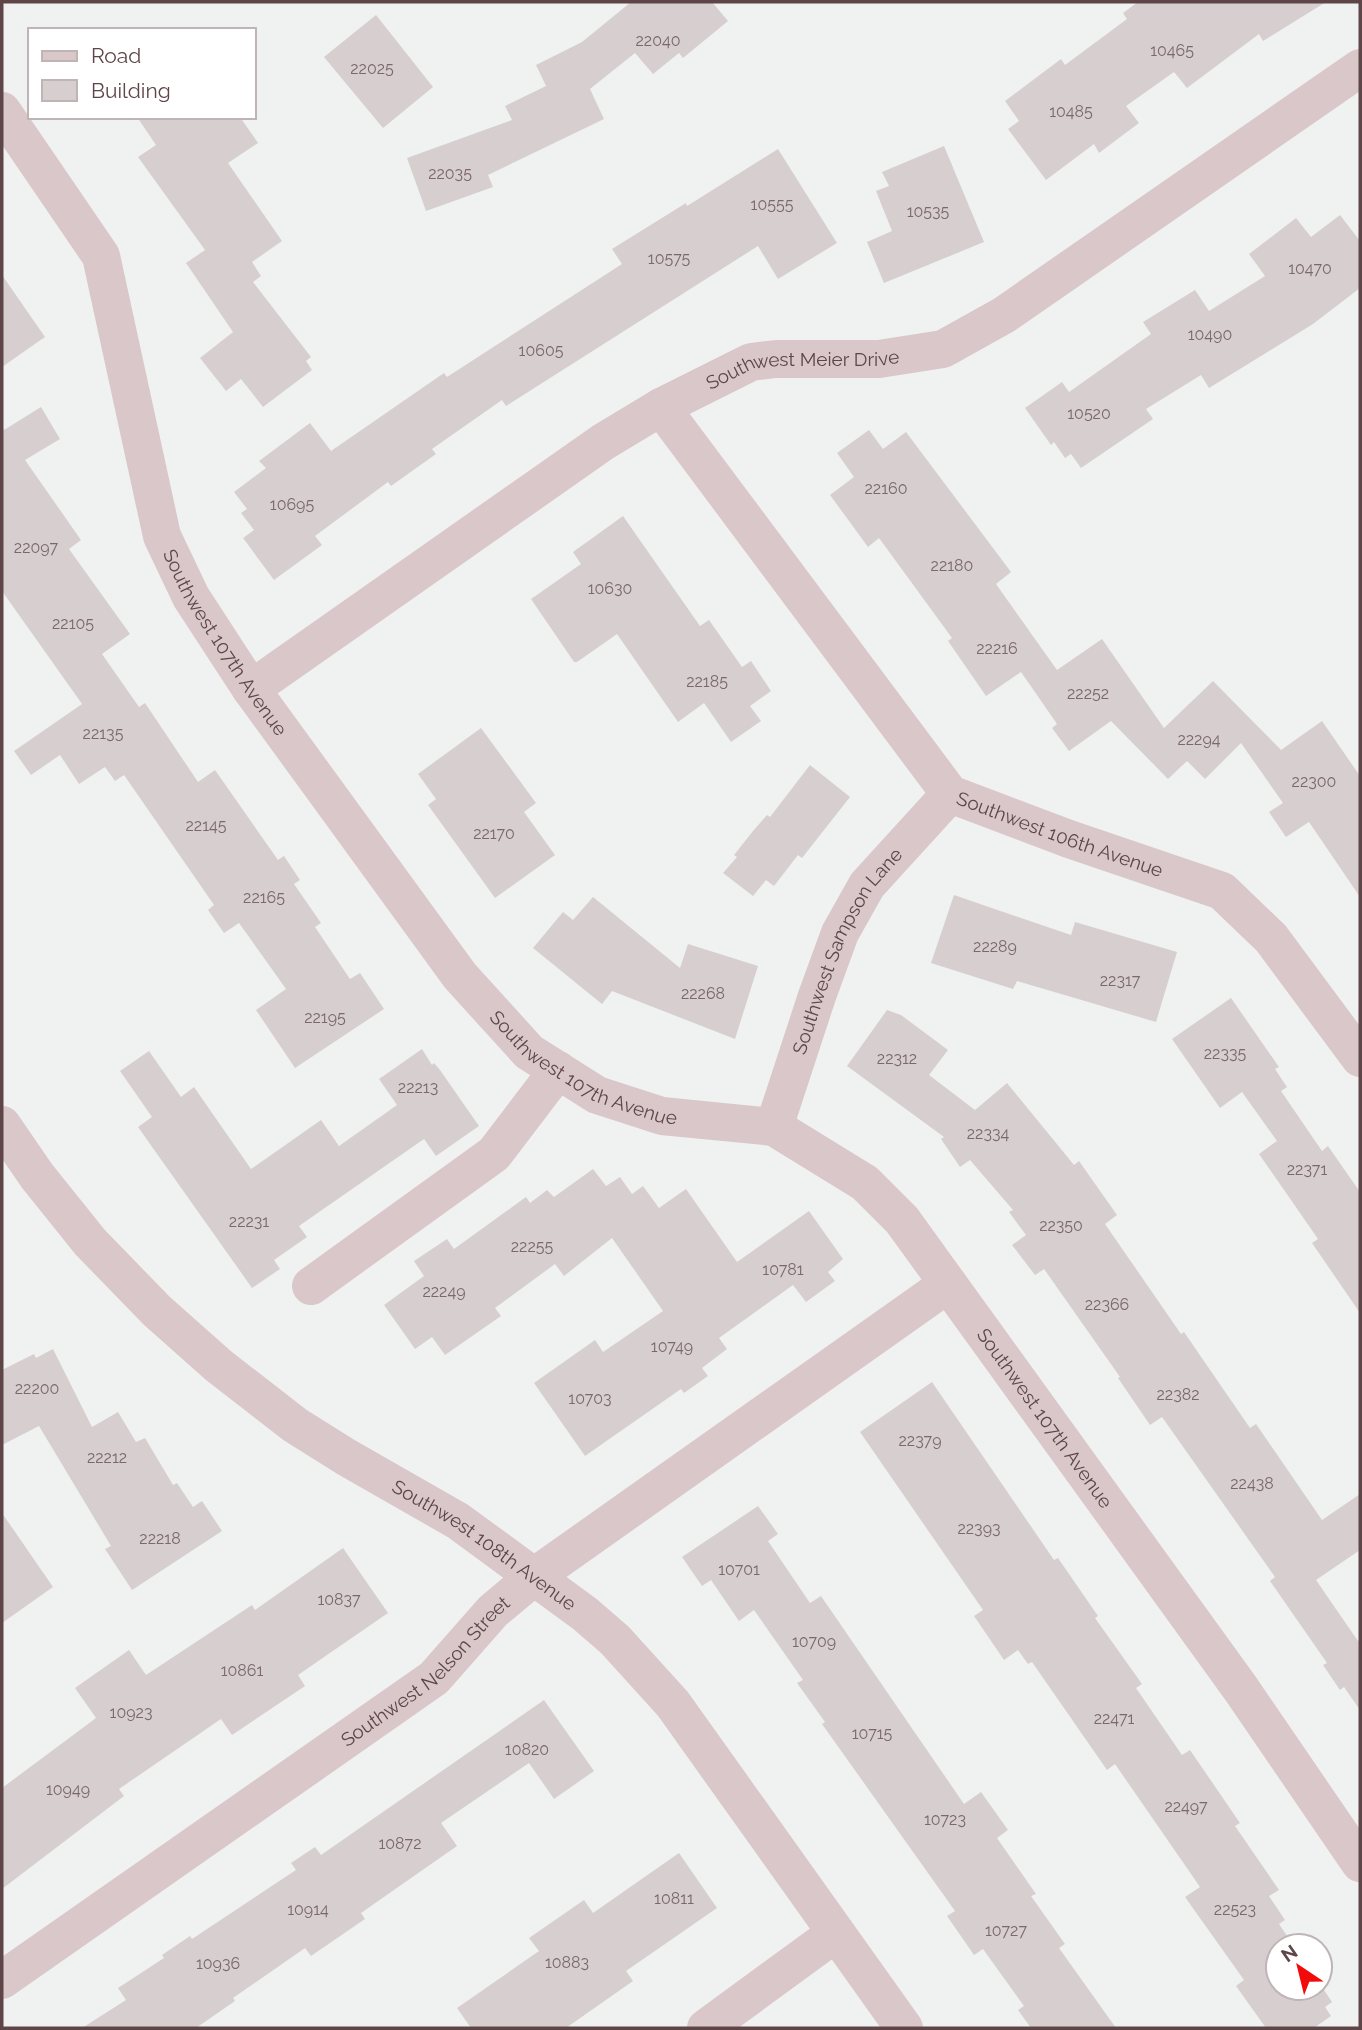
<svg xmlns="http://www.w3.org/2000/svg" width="1362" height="2030" viewBox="0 0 1362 2030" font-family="Raleway,sans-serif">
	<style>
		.building { fill: #d7cfcf }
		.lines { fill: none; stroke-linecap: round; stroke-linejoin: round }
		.minor { stroke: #dac7c9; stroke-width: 38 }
		.labels { text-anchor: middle; stroke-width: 5; stroke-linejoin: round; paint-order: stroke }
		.number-label { font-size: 16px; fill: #7c686a }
		.street-label { font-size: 19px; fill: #5e4648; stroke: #fff }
	</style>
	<rect width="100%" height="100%" fill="#eff2f0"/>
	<g class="building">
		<path d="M631 2H712L728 21 683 58 679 53 653 74 635 53 590 89 604 119 488 175 493 187 426 211 407 158 512 120 505 106 546 86 536 65 582 42Z"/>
		<path d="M1138 2H1326L1263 41 1259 34 1187 88 1174 72 1126 106 1139 123 1099 153 1094 144 1046 180 1008 129 1019 121 1005 101 1061 59 1065 65 1127 19 1123 13Z"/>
		<path d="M376 15 433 87 383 128 324 57Z"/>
		<path d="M137 117H240L258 143 228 163 282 241 252 262 261 276 253 282 311 357 306 361 312 370 263 407 241 379 226 391 200 358 233 332 186 263 205 250 138 157 156 145Z"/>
		<path d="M944 146 984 242 884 283 867 242 892 231 876 191 889 186 882 172Z"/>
		<path d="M778 149 837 243 778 279 758 246 506 406 502 400 432 449 436 454 391 486 388 482 315 536 322 545 274 580 243 538 254 530 241 513 247 509 234 492 266 468 259 461 310 423 331 451 444 373 447 377 622 264 612 249 686 203 687 206Z"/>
		<path d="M1340 215 1360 241V288L1313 324 1209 388 1201 375 1146 409 1153 419 1081 468 1071 454 1065 458 1054 442 1051 445 1025 408 1062 382 1069 392 1151 334 1143 322 1195 290 1209 311 1265 276 1249 254 1296 218 1311 237Z"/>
		<path d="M2 275 45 337 2 367Z"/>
		<path d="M41 407 60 439 25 460 81 540 69 549 130 634 102 654 139 707 145 703 198 782 215 770 278 860 284 856 300 880 294 884 321 923 315 927 350 979 360 973 384 1009 295 1068 256 1010 286 989 239 923 224 933 208 910 214 905 124 775 115 781 105 767 79 784 60 755 31 775 14 751 82 704 2 591V427L4 430Z"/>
		<path d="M869 430 883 449 906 432 1011 572 996 584 1057 670 1102 639 1164 728 1213 681 1281 750 1322 721 1360 776V897L1309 822 1286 837 1269 812 1283 803 1241 743 1205 779 1187 761 1168 779 1111 721 1069 751 1052 728 1057 724 1021 672 986 696 948 641 952 638 879 538 868 547 830 495 854 477 837 453Z"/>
		<path d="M623 516 700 626 709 620 742 667 751 661 771 691 750 706 761 721 731 742 704 703 678 722 617 634 577 662H574L531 599 581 564 573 552Z"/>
		<path d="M481 728 536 803 524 812 555 855 495 898 428 805 436 799 418 774Z"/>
		<path d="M810 765 850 797 802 858 798 855 774 886 766 880 753 896 723 873 737 857 734 855 753 831 767 815 770 817Z"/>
		<path d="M954 895 1071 935 1075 922 1177 952 1156 1022 1017 981 1013 989 931 963Z"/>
		<path d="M593 897 680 968 688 944 758 966 735 1039 612 991 602 1004 533 948 563 912 573 920Z"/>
		<path d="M1231 998 1279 1067 1275 1069 1287 1087 1281 1091 1322 1151 1328 1146 1360 1192V1313L1312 1243 1318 1239 1259 1154 1277 1141 1242 1092 1220 1108 1172 1039Z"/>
		<path d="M887 1010 901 1015 948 1050 929 1075 975 1110 1007 1083 1074 1165 1079 1161 1117 1215 1105 1224 1181 1334 1184 1332 1250 1428 1256 1424 1322 1520 1360 1494V1550L1316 1580 1358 1641 1360 1639V1710L1344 1687 1340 1690 1323 1665 1327 1663 1270 1581 1275 1577 1162 1417 1150 1425 1118 1378 1120 1377 1044 1269 1035 1275 1012 1245 1026 1235 1009 1212 1013 1210 970 1160 960 1167 941 1139 944 1137 847 1066Z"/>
		<path d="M422 1049 432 1065 434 1063 440 1070 479 1126 436 1156 424 1139 299 1226 307 1237 274 1260 280 1269 252 1288 138 1127 152 1117 120 1071 149 1051 181 1097 194 1087 251 1169 321 1120 339 1146 397 1105 379 1079Z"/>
		<path d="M593 1169 606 1186 620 1177 632 1194 643 1186 659 1208 686 1189 737 1262 809 1211 843 1259 828 1272 835 1281 806 1302 793 1285 719 1338 727 1349 702 1368 708 1376 684 1393 681 1389 585 1456 534 1383 595 1340 603 1352 663 1311 612 1238 564 1276 555 1264 495 1308 501 1316 445 1355 432 1337 415 1349 384 1305 424 1276 414 1261 447 1239 454 1249 526 1197 530 1203 547 1190 554 1197Z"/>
		<path d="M53 1349 92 1427 118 1412 136 1442 145 1438 173 1485 177 1483 193 1507 202 1501 222 1531 132 1590 105 1549 111 1546 39 1426 2 1445V1370L34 1354 36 1358Z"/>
		<path d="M932 1382 1054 1560 1058 1558 1098 1616 1095 1618 1142 1684 1136 1688 1182 1755 1190 1750 1240 1823 1235 1826 1279 1890 1269 1896 1285 1920 1279 1924 1294 1946H1278V1988H1320V1984L1332 2002 1325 2007 1331 2016 1314 2028H1266L1236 1986 1244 1980 1185 1897 1200 1887 1115 1764 1107 1770 1032 1662 1028 1664 1018 1650 1004 1660 974 1616 983 1610 860 1432Z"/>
		<path d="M758 1506 778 1534 768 1541 810 1603 821 1596 964 1804 981 1792 1008 1830 997 1838 1036 1894 1031 1896 1065 1944 1059 1948 1116 2028H1031L1018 2010 1024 2006 983 1949 974 1955 947 1916 955 1911 822 1724 825 1722 797 1683 803 1680 754 1610 739 1621 711 1580 702 1586 682 1557Z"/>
		<path d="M2 1513 53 1587 2 1623Z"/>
		<path d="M343 1548 388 1613 298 1675 305 1686 232 1735 221 1719 119 1789 124 1796 2 1889V1788L96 1718 75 1688 129 1650 146 1675 252 1605 255 1610Z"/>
		<path d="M544 1700 594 1771 554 1799 529 1763 441 1823 457 1846 361 1913 365 1919 311 1956 305 1948 233 1998 235 2001 196 2028H82L126 2000 118 1988 164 1958 162 1955 190 1936 192 1939 296 1870 291 1863 315 1847 321 1855Z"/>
		<path d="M679 1853 717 1908 626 1971 633 1981 566 2028H471L457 2008 539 1951 529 1938 584 1900 593 1913Z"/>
	</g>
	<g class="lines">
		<g class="minor">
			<path id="s1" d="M2 111 101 256 162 536 191 597 251 689 460 976 529 1052 597 1095 662 1116 774 1127 865 1183 902 1220 1241 1689 1360 1863"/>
			<path id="s2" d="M661 407 950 794 1069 839 1222 891 1271 938 1360 1058"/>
			<path id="s3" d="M251 689 603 442 661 407 751 362 776 359H879L943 349 1004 315 1360 68"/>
			<path id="s4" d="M2 1125 37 1176 90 1242 157 1311 219 1366 295 1425 346 1457 458 1521 585 1614 615 1640 673 1704 904 2028"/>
			<path id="s5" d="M774 1127 817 996 840 933 867 885 950 794"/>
			<path d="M311 1286 494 1154 558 1070"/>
			<path id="s6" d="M2 1980 434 1678 493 1611 535 1576 948 1284"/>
			<path d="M706 2028 836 1933"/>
		</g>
	</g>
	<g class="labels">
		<g class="number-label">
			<text x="658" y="46">22040</text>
			<text x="1172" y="56">10465</text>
			<text x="372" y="74">22025</text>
			<text x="1071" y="117">10485</text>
			<text x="450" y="179">22035</text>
			<text x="772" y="210">10555</text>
			<text x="928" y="217">10535</text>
			<text x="669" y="264">10575</text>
			<text x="1310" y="274">10470</text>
			<text x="1210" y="340">10490</text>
			<text x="541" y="356">10605</text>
			<text x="1089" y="419">10520</text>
			<text x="886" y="494">22160</text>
			<text x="292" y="510">10695</text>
			<text x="36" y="553">22097</text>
			<text x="952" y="571">22180</text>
			<text x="610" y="594">10630</text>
			<text x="73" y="629">22105</text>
			<text x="997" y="654">22216</text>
			<text x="707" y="687">22185</text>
			<text x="1088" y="699">22252</text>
			<text x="103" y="739">22135</text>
			<text x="1199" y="745">22294</text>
			<text x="1314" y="787">22300</text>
			<text x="206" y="831">22145</text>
			<text x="494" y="839">22170</text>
			<text x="264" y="903">22165</text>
			<text x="995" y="952">22289</text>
			<text x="1120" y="986">22317</text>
			<text x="703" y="999">22268</text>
			<text x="325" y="1023">22195</text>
			<text x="1225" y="1059">22335</text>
			<text x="897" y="1064">22312</text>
			<text x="418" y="1093">22213</text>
			<text x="988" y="1139">22334</text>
			<text x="1307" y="1175">22371</text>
			<text x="249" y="1227">22231</text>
			<text x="1061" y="1231">22350</text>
			<text x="532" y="1252">22255</text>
			<text x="783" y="1275">10781</text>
			<text x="444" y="1297">22249</text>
			<text x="1107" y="1310">22366</text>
			<text x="672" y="1352">10749</text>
			<text x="37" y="1394">22200</text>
			<text x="1178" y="1400">22382</text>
			<text x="590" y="1404">10703</text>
			<text x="920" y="1446">22379</text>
			<text x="107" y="1463">22212</text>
			<text x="1252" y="1489">22438</text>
			<text x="979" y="1534">22393</text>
			<text x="160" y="1544">22218</text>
			<text x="739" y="1575">10701</text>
			<text x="339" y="1605">10837</text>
			<text x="814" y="1647">10709</text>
			<text x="242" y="1676">10861</text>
			<text x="131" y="1718">10923</text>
			<text x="1114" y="1724">22471</text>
			<text x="872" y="1739">10715</text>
			<text x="527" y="1755">10820</text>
			<text x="68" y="1795">10949</text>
			<text x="1186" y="1812">22497</text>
			<text x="945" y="1825">10723</text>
			<text x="400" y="1849">10872</text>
			<text x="674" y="1904">10811</text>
			<text x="308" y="1915">10914</text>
			<text x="1235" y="1915">22523</text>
			<text x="1006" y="1936">10727</text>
			<text x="567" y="1968">10883</text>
			<text x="218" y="1969">10936</text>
		</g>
		<g class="street-label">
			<text dy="7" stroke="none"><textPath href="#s3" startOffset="648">Southwest Meier Drive</textPath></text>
			<text dy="7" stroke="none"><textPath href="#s1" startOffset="586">Southwest 107th Avenue</textPath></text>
			<text dy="7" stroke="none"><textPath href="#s2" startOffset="600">Southwest 106th Avenue</textPath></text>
			<text dy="7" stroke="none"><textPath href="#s5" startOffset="192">Southwest Sampson Lane</textPath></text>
			<text dy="7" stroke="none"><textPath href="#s1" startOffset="1153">Southwest 107th Avenue</textPath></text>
			<text dy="7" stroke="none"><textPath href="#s1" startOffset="1762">Southwest 107th Avenue</textPath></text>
			<text dy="7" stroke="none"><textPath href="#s4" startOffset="646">Southwest 108th Avenue</textPath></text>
			<text dy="7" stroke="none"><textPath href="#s6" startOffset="525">Southwest Nelson Street</textPath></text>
		</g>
	</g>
	<rect width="1362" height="2030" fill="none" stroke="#5e4648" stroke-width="7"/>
	<rect x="28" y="28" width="228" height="91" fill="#ffffff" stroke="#bfb5b6" stroke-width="2"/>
	<rect x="42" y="51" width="35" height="10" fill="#dac7c9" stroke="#bfb5b6" stroke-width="2"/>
	<text x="91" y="63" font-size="21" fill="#5e4648">Road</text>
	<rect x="42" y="80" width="35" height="21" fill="#d7cfcf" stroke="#bfb5b6" stroke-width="2"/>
	<text x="91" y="98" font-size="21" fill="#5e4648">Building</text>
	<g transform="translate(1299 1967) rotate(325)"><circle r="33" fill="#ffffff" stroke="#bfb5b6" stroke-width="2"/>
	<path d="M0-5L12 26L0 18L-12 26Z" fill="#f10b0a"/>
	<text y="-10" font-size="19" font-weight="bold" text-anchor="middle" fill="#5e4648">N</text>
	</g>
</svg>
